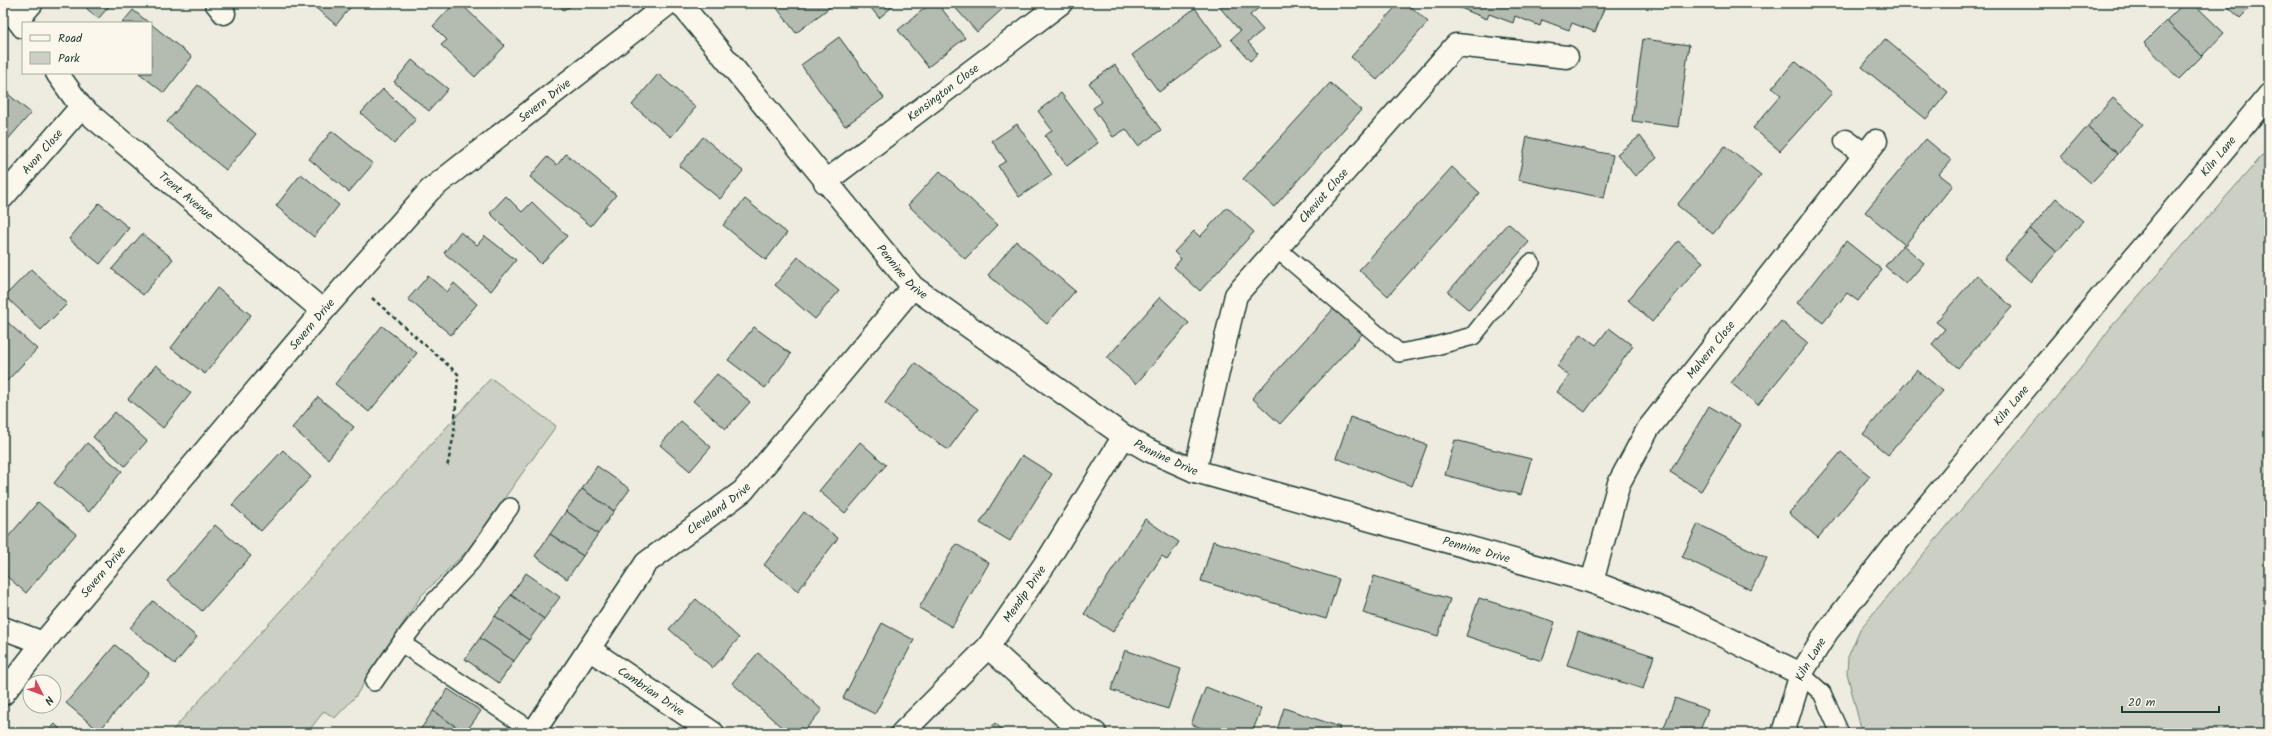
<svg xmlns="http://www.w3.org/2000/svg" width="2272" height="736" viewBox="0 0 2272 736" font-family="Kalam,sans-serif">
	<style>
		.green { fill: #cbcfc4; stroke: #75867c }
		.building { fill: #b4bbb0; stroke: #1f3d34 }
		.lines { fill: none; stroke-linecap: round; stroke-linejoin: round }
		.lane-casing { stroke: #1f3d34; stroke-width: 20 }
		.street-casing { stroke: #1f3d34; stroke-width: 25 }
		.path { stroke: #1f3d34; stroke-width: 2.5; stroke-dasharray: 4 3; stroke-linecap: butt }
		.lane { stroke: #fbf7ec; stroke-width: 17 }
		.street { stroke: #fbf7ec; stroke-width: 22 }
		.labels { text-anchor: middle; stroke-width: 4; stroke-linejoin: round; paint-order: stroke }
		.street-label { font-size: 12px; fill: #1f3d34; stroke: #fbf7ec }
	</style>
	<rect width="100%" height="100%" fill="#eeece1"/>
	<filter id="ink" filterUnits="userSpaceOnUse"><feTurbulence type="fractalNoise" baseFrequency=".025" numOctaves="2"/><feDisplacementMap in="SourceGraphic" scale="8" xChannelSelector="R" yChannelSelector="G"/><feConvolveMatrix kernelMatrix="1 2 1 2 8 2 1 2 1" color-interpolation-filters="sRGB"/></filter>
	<g filter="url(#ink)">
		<g class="green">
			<path d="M2269 148V733H1862L1847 673 1848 657 1860 629 2080 369 2111 327Z"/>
			<path d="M491 378 556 426 466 552 421 596 355 697 335 718 324 711 307 733H170Z"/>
		</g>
		<g class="building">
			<path d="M81 3H112L98 19Z"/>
			<path d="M310 3H354L336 25Z"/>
			<path d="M455 3H460L505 46 475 77 441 45 447 40 433 26Z"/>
			<path d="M559 3H577L563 10Z"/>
			<path d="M773 3H831L833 5 796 33Z"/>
			<path d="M867 3H897L879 18Z"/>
			<path d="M931 3H937L965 38 928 67 898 30Z"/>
			<path d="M951 3H1009L977 32Z"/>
			<path d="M1216 3H1265L1250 15 1263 30 1248 42 1258 54 1250 61 1231 39 1240 31Z"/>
			<path d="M1399 3H1407L1428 22 1377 80 1351 57Z"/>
			<path d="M1460 3H1606L1595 32 1572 23 1569 30 1542 20 1540 26 1515 16 1513 23 1489 14 1487 19 1458 7Z"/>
			<path d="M2184 3H2193L2224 33 2202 56 2166 21Z"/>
			<path d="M2224 3H2255L2240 18Z"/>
			<path d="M1195 8 1222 45 1159 92 1132 55Z"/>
			<path d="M133 10 149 23H122Z"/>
			<path d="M2166 21 2202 56 2179 79 2144 43Z"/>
			<path d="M151 24 192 57 164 93 139 73H151Z"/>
			<path d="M839 37 884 98 845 126 801 65Z"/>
			<path d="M1643 39 1689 45 1678 127 1632 121Z"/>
			<path d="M1885 39 1948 92 1926 119 1862 67Z"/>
			<path d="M412 60 448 89 429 111 394 82Z"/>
			<path d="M1795 61 1832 93 1780 151 1753 128 1781 95 1772 88Z"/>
			<path d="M1115 65 1161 130 1138 146 1126 129 1113 137 1093 108 1102 102 1089 83Z"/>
			<path d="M658 74 696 107 671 137 632 105Z"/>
			<path d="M1330 83 1361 110 1274 207 1243 179Z"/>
			<path d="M198 85 256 134 226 170 167 122Z"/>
			<path d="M383 89 416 119 394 144 361 113Z"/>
			<path d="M3 90 31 113 3 145Z"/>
			<path d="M1061 93 1098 143 1067 166 1045 136 1052 130 1038 111Z"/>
			<path d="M2113 98 2143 124 2118 154 2087 127Z"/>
			<path d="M1017 124 1052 175 1019 197 998 166 1006 161 992 141Z"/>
			<path d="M2087 127 2118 154 2091 183 2061 157Z"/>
			<path d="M332 131 373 164 349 192 309 159Z"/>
			<path d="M1640 136 1657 158 1635 176 1617 154Z"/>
			<path d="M703 137 743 171 720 199 679 166Z"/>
			<path d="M1527 137 1613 155 1604 198 1518 180Z"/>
			<path d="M1926 139 1951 160 1939 174 1953 185 1905 245 1865 212Z"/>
			<path d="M1725 146 1761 175 1713 234 1677 205Z"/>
			<path d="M566 154 616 195 591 226 530 177 547 157 557 165Z"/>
			<path d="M1452 167 1480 193 1388 296 1359 270Z"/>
			<path d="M940 171 998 225 965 259 908 205Z"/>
			<path d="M301 174 339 205 314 237 276 206Z"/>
			<path d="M506 196 522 212 532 202 567 236 541 264 490 213Z"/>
			<path d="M2056 198 2083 221 2057 252 2030 229Z"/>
			<path d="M745 199 787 233 766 260 723 225Z"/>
			<path d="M99 203 129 228 100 264 69 239Z"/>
			<path d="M1227 207 1254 232 1200 291 1174 267 1181 259 1174 252 1194 231 1200 237Z"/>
			<path d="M1508 223 1529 242 1469 310 1448 292Z"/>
			<path d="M2030 229 2057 252 2031 282 2004 259Z"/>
			<path d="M460 232 477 245 485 236 516 260 491 291 444 253Z"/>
			<path d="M142 234 173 259 143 295 112 269Z"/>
			<path d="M1016 241 1075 291 1047 324 988 275Z"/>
			<path d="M1678 241 1703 262 1652 322 1628 300Z"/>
			<path d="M1846 241 1882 270 1858 301 1847 293 1823 323 1797 303Z"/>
			<path d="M1903 245 1924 263 1906 284 1885 266Z"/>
			<path d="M798 257 839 291 815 319 775 285Z"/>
			<path d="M31 269 67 304 41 330 5 296Z"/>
			<path d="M1977 275 2012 307 1958 368 1932 344 1945 329 1936 322Z"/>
			<path d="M428 276 447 292 454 283 477 304 451 335 408 299Z"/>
			<path d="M217 288 251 315 205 374 171 348Z"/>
			<path d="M1160 297 1189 323 1136 384 1107 358Z"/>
			<path d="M1336 306 1364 332 1280 424 1252 398Z"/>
			<path d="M3 318 37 349 7 381 3 377Z"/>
			<path d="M1781 321 1808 343 1758 405 1731 383Z"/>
			<path d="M382 326 417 353 369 412 335 384Z"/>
			<path d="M754 327 791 354 765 388 728 360Z"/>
			<path d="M1609 328 1633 346 1585 412 1557 392 1569 376 1557 366 1581 334 1596 345Z"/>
			<path d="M915 363 978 409 948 450 885 403Z"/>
			<path d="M156 365 191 393 163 428 128 399Z"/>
			<path d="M1917 370 1943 391 1888 455 1863 434Z"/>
			<path d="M717 374 750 402 726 429 693 401Z"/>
			<path d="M318 397 354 427 328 459 292 428Z"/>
			<path d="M1709 406 1741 425 1701 491 1670 472Z"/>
			<path d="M115 412 147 441 125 466 93 437Z"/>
			<path d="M1350 417 1427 445 1412 486 1336 458Z"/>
			<path d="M681 421 711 447 690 471 660 445Z"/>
			<path d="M1455 440 1531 459 1521 495 1445 475Z"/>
			<path d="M860 442 886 465 845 513 819 491Z"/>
			<path d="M87 443 122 471 89 512 54 483Z"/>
			<path d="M283 450 311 477 261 531 232 505Z"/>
			<path d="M1841 452 1870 476 1818 538 1789 513Z"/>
			<path d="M1022 455 1052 474 1010 541 980 523Z"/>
			<path d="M597 466 630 489 614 511 582 489Z"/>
			<path d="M582 489 614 511 598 534 566 511Z"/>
			<path d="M38 502 76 534 26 593 3 573V543Z"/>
			<path d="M566 511 598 534 583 556 550 534Z"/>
			<path d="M804 512 838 538 798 591 764 565Z"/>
			<path d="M1145 519 1179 542 1167 560 1162 556 1113 632 1084 614Z"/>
			<path d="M1698 524 1767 558 1751 590 1682 557Z"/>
			<path d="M215 525 251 556 202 611 167 581Z"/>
			<path d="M550 534 583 556 567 579 535 556Z"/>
			<path d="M1213 541 1339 579 1326 619 1201 581Z"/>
			<path d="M956 544 989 563 952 627 919 608Z"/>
			<path d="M526 573 560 597 544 619 511 595Z"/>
			<path d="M1374 576 1450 599 1438 636 1363 613Z"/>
			<path d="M511 595 544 619 529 640 495 616Z"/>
			<path d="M1479 598 1555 622 1542 661 1466 636Z"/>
			<path d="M696 599 739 638 713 668 669 629Z"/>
			<path d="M153 601 197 637 175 664 130 628Z"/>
			<path d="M495 616 529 640 514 661 480 638Z"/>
			<path d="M882 623 914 640 875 714 843 698Z"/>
			<path d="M1578 631 1654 656 1643 689 1567 665Z"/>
			<path d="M480 638 514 661 499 683 465 659Z"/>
			<path d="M115 645 149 673 99 731 66 703Z"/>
			<path d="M1125 650 1181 669 1168 709 1111 690Z"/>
			<path d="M758 653 822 710 802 733H788L732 683Z"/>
			<path d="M1206 687 1261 709 1252 733H1213L1191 724Z"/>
			<path d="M448 689 481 711 465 733 433 711Z"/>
			<path d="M1675 698 1708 710 1699 733H1662Z"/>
			<path d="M1284 708 1340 727 1338 733H1276Z"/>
			<path d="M433 711 465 733H418Z"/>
			<path d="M995 723 1006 733H987Z"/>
			<path d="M55 724 64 733H46Z"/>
			<path d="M1364 729 1378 733H1363Z"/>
		</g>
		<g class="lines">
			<defs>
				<g id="lane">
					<path d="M1277 249 1399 353 1432 347 1473 336 1531 263"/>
					<path d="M510 507 471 562 429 607 401 643 534 732"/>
					<path d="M1801 674 1822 693 1840 733"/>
					<path d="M374 682 401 643"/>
				</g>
				<g id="street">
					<path d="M5 3 23 27"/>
					<path d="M216 3 224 13"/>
					<path id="s1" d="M680 3 913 287 1124 436 1148 450 1195 471 1592 582 1686 618 1801 674"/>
					<path d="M18 19 32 3"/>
					<path id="s2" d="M57 73 81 107 323 311"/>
					<path d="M1846 141 1865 155"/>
					<path id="s3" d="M825 182 1061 3"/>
					<path id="s4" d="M3 197 81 107"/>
					<path id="s5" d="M1195 471 1236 295 1456 45 1567 57"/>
					<path id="s6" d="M1592 582 1619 483 1648 429 1876 141"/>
					<path d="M3 628 43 643"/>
					<path d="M988 647 1065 717 1095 733"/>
					<path id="s7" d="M589 649 713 733"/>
					<path id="s8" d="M3 694 43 643 323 311 430 190 669 3"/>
					<path id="s9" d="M533 733 646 563 743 491 913 287"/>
					<path id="s10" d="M902 733 988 647 1049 558 1124 436"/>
					<path id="s11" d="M1783 733 1801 674 1827 632 1895 545 2269 95"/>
				</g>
			</defs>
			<use href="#lane" class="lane-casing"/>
			<use href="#street" class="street-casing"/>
			<path class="path" d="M372 298 458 374 454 434 447 468"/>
			<use href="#lane" class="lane"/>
			<use href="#street" class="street"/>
		</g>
	</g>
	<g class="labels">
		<g class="street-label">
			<text dy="4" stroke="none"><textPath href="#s3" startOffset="148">Kensington Close</textPath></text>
			<text dy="4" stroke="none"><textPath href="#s8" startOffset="806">Severn Drive</textPath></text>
			<text dy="4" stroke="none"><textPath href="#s4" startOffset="60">Avon Close</textPath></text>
			<text dy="4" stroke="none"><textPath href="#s11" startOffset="727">Kiln Lane</textPath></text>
			<text dy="4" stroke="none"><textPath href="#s2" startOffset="179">Trent Avenue</textPath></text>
			<text dy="4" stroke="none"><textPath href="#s5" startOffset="313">Cheviot Close</textPath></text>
			<text dy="4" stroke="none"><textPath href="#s1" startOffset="349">Pennine Drive</textPath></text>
			<text dy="4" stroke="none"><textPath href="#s8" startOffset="482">Severn Drive</textPath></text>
			<text dy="4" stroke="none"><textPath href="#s6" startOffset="265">Malvern Close</textPath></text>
			<text dy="4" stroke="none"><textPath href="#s11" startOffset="403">Kiln Lane</textPath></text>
			<text dy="4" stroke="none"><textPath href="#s1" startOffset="673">Pennine Drive</textPath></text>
			<text dy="4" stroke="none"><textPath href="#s9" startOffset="295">Cleveland Drive</textPath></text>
			<text dy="4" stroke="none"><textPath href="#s1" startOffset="997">Pennine Drive</textPath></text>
			<text dy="4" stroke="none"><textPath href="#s8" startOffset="158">Severn Drive</textPath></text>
			<text dy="4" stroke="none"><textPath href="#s10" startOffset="186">Mendip Drive</textPath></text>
			<text dy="4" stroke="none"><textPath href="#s11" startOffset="79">Kiln Lane</textPath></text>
			<text dy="4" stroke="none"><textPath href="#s7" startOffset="75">Cambrian Drive</textPath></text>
		</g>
	</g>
	<rect width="2272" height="736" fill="none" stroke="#fbf7ec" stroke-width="16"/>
	<rect x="8" y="8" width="2256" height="720" fill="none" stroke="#1f3d34" stroke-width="1.5" filter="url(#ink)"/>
	<rect x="22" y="22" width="130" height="52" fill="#fbf7ec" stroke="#a3ada2"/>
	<rect x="30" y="35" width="20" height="6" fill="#fbf7ec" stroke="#a3ada2"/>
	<text x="58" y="42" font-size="12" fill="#1f3d34">Road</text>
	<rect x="30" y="52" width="20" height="12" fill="#cbcfc4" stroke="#a3ada2"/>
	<text x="58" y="62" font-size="12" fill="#1f3d34">Park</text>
	<g transform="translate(42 694) rotate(132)"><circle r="19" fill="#fbf7ec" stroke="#a3ada2"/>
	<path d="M0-3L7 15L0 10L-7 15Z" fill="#d1495b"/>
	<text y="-6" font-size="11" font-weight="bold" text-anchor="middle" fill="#1f3d34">N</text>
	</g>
	<path d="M2122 706v6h97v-6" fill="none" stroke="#1f3d34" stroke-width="2"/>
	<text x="2128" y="706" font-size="12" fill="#1f3d34" stroke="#fbf7ec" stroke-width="3" paint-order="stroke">20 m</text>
</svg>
